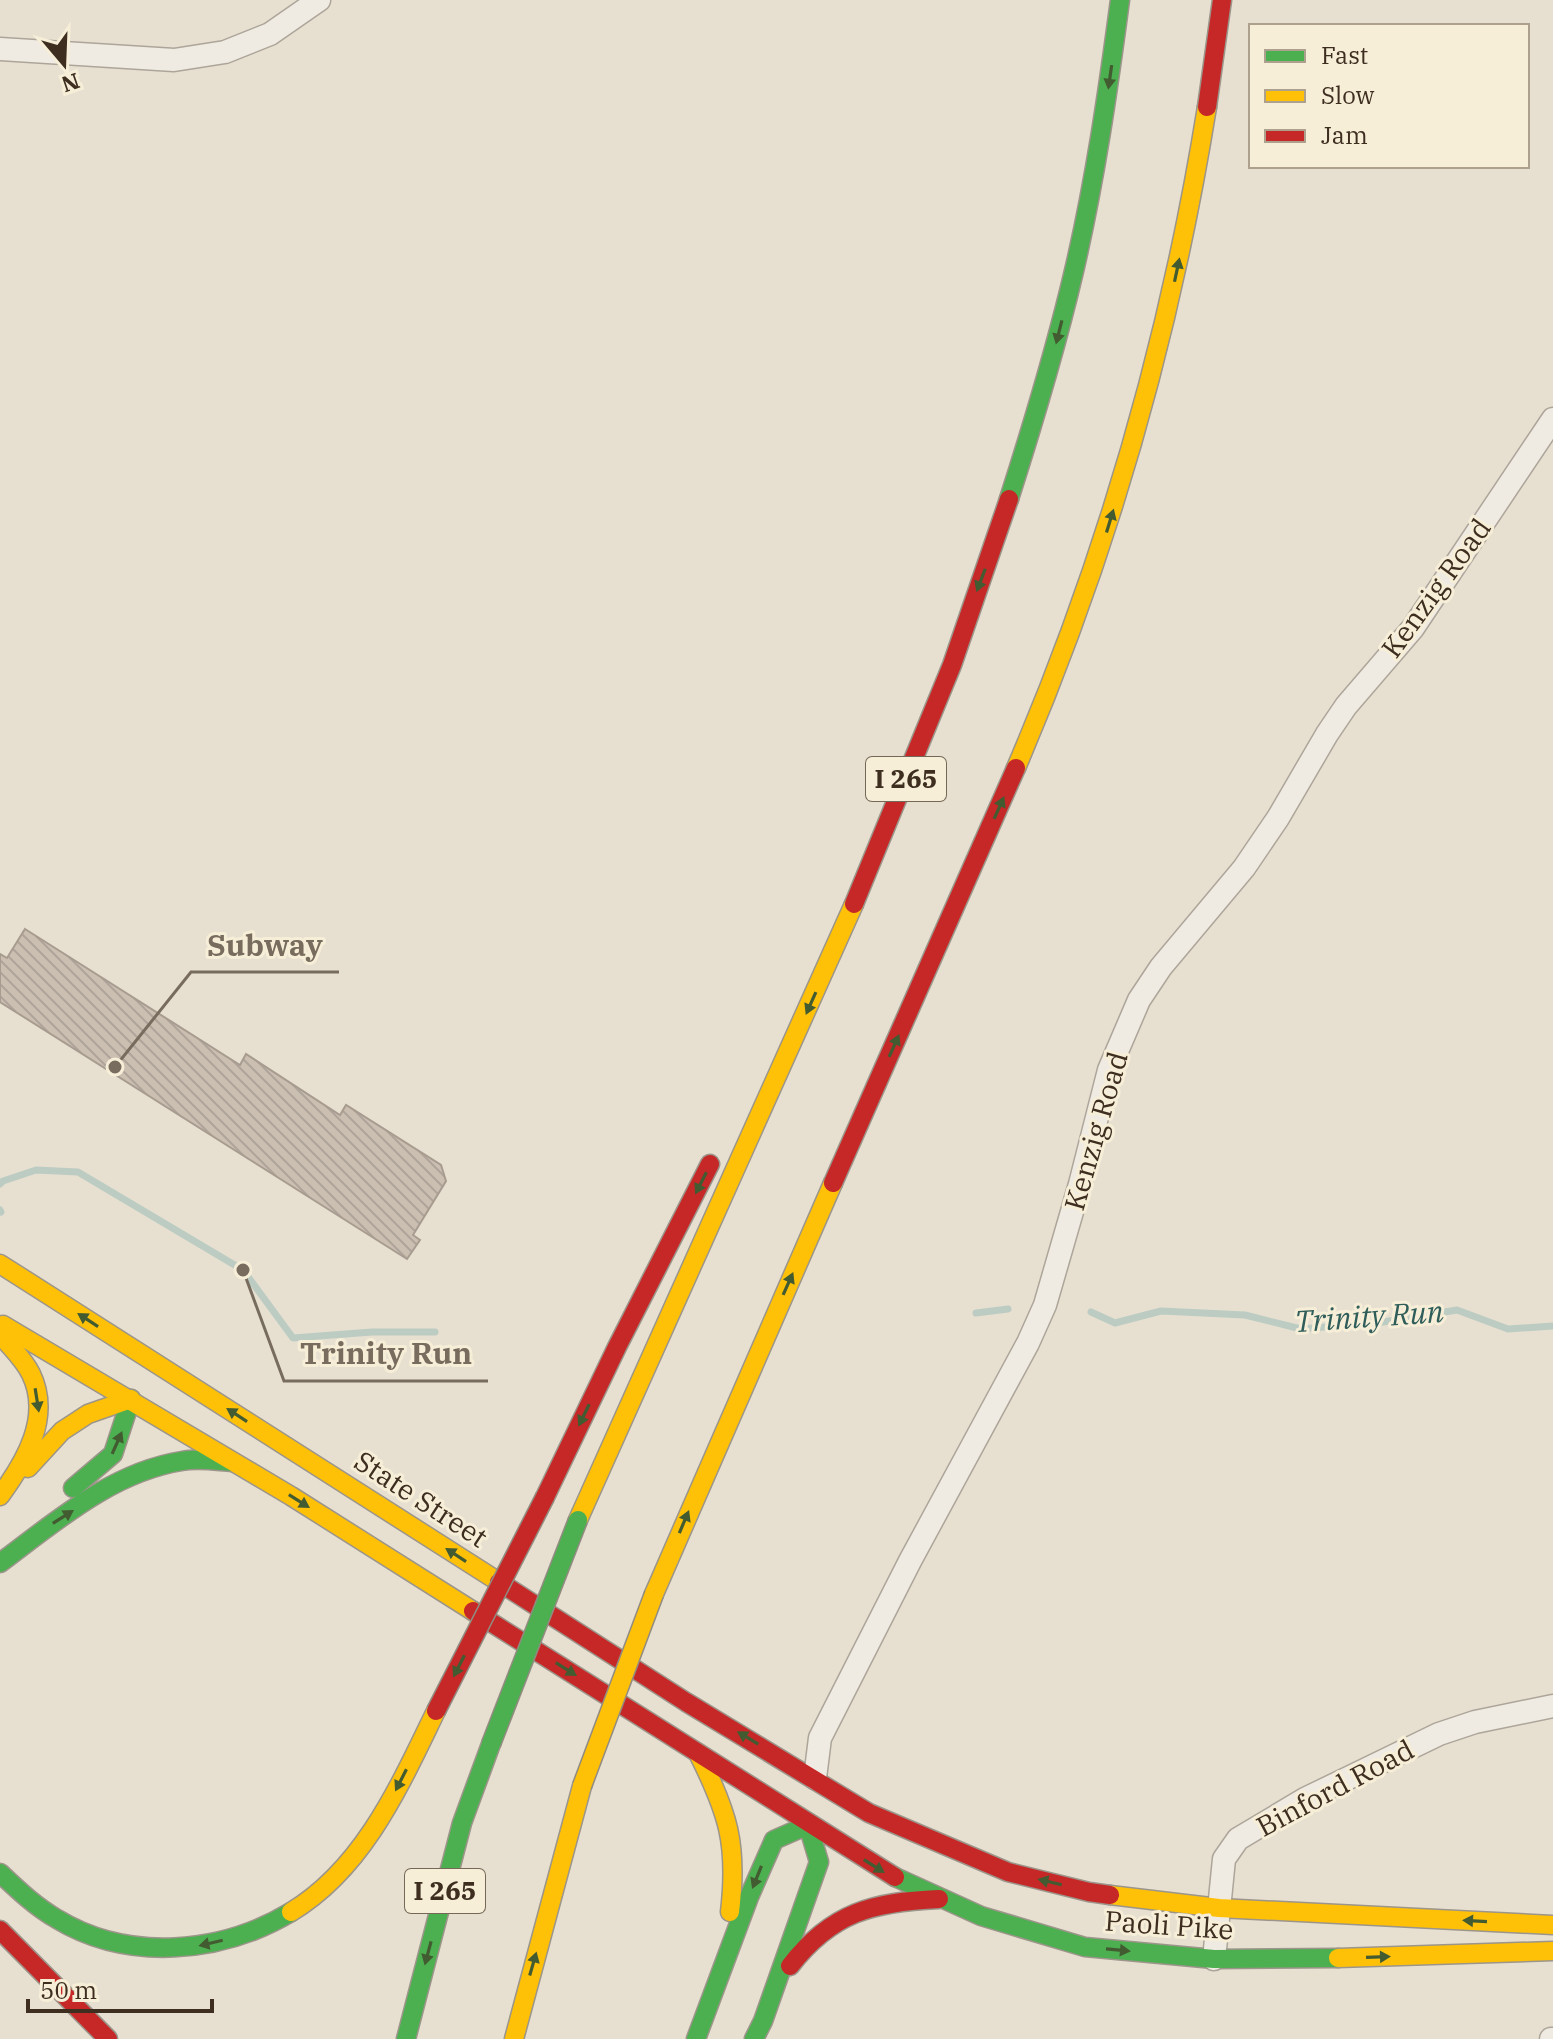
<svg xmlns="http://www.w3.org/2000/svg" width="1553" height="2039" viewBox="0 0 1553 2039" font-family="'IBM Plex Serif',serif">
	<style>
		.lines { fill: none; stroke-linecap: round; stroke-linejoin: round }
		.stream { stroke: #bcccc2; stroke-width: 7 }
		.building { fill: url(#building-back-hatch); stroke: #a89c90; stroke-width: 2 }
		.street-casing { stroke: #ada599; stroke-width: 25 }
		.fast-casing { stroke: #9c958a; stroke-width: 21 }
		.slow-casing { stroke: #9c958a; stroke-width: 21 }
		.jam-casing { stroke: #9c958a; stroke-width: 21 }
		.street { stroke: #efebe3; stroke-width: 22 }
		.fast { stroke: #4caf50; stroke-width: 18 }
		.slow { stroke: #ffc107; stroke-width: 18 }
		.jam { stroke: #c62828; stroke-width: 18 }
		.fast-bridge-casing { stroke: #928b80; stroke-width: 21; stroke-linecap: butt }
		.slow-bridge-casing { stroke: #928b80; stroke-width: 21; stroke-linecap: butt }
		.jam-bridge-casing { stroke: #928b80; stroke-width: 21; stroke-linecap: butt }
		.fast-bridge { stroke: #4caf50; stroke-width: 18 }
		.slow-bridge { stroke: #ffc107; stroke-width: 18 }
		.jam-bridge { stroke: #c62828; stroke-width: 18 }
		.oneway { fill: #425b31 }
		.labels { text-anchor: middle; stroke-width: 6; stroke-linejoin: round; paint-order: stroke }
		.shield { fill: #f7eed8; stroke: #756857; stroke-width: 2 }
		.shield-label { font-size: 26px; font-weight: bold; fill: #3d2e20 }
		.street-label { font-size: 28px; fill: #3d2e20; stroke: #f7eed8 }
		.water-label { font-size: 30px; font-style: italic; fill: #2f5d5a; stroke: #f7eed8 }
		.leader { fill: none; stroke: #786c5e; stroke-width: 3 }
		.callout-dot { fill: #786c5e; stroke: #f7eed8; stroke-width: 3 }
		.callout-label { font-size: 30px; text-anchor: middle; font-weight: bold; fill: #786c5e; stroke: #f7eed8; stroke-width: 6; stroke-linejoin: round; paint-order: stroke }
	</style>
	<defs>
		<pattern id="building-back-hatch" width="6" height="6" patternUnits="userSpaceOnUse" patternTransform="scale(2)"><rect width="6" height="6" fill="#cbbfb2"/><path d="M-1 5l2 2M0 0l6 6M5-1l2 2" fill="none" stroke="#afa499"/></pattern>
	</defs>
	<rect width="100%" height="100%" fill="#e7e0d1"/>
	<g class="lines">
		<g class="stream">
			<path d="M0 1184 3 1181 36 1170 78 1172 243 1270 293 1338 372 1332H435"/>
			<path d="M0 1210 1 1212"/>
			<path d="M1091 1312 1115 1323 1161 1311 1245 1315 1301 1329 1383 1322 1457 1310 1508 1329 1553 1326"/>
			<path d="M976 1313 1008 1309"/>
		</g>
	</g>
	<path class="building" d="M25 929 240 1065 246 1054 340 1115 346 1105 441 1165 446 1181 413 1235 420 1240 407 1259 0 1002V954L7 958Z"/>
	<g class="lines">
		<defs>
			<g id="street">
				<path d="M0 49 174 60 225 52 270 34 319 0"/>
				<path d="M815 1778 820 1738 910 1561 1028 1343 1045 1305 1080 1184 1109 1070 1139 1000 1161 967 1244 868 1278 818 1327 734 1346 706 1413 628 1553 419"/>
				<path d="M1214 1959 1224 1859 1238 1839 1305 1799 1439 1734 1475 1722 1553 1706"/>
				<path d="M1551 2039H1553"/>
			</g>
			<g id="fast">
				<path d="M1009 499C1033 424 1056 348 1074 271 1095 181 1108 91 1120 0"/>
				<path d="M73 1488 113 1454 131 1399"/>
				<path d="M0 1563C55 1522 112 1472 182 1461 199 1458 216 1461 232 1462"/>
				<path d="M0 1873C18 1890 36 1907 57 1919 128 1962 221 1954 291 1912"/>
				<path d="M895 1877 981 1916 1085 1947 1214 1959 1338 1958"/>
				<path d="M406 2039 462 1823 491 1744"/>
				<path d="M696 2039 749 1897 774 1840 808 1825 819 1862 763 2021 754 2039"/>
			</g>
			<g id="slow">
				<path d="M1016 768C1108 554 1170 337 1207 107"/>
				<path d="M0 1264 499 1582"/>
				<path d="M3 1325 291 1496 473 1611"/>
				<path d="M0 1334C11 1348 23 1358 31 1374 52 1417 25 1462 0 1496"/>
				<path d="M28 1468 62 1431 88 1414 131 1399"/>
				<path d="M578 1520 854 904"/>
				<path d="M654 1594 833 1183"/>
				<path d="M698 1753C728 1813 738 1844 730 1912"/>
				<path d="M1110 1895 1219 1908 1553 1925"/>
				<path d="M291 1912C364 1868 400 1785 436 1711"/>
				<path d="M1338 1958 1553 1951"/>
				<path d="M514 2039 582 1786"/>
			</g>
			<g id="jam">
				<path d="M1207 107 1222 0"/>
				<path d="M854 904 952 665 1009 499"/>
				<path d="M833 1183 1016 768"/>
				<path d="M545 1497 617 1347 710 1164"/>
				<path d="M499 1582 686 1702 869 1813 1008 1872 1089 1892 1110 1895"/>
				<path d="M473 1611 895 1877"/>
				<path d="M0 1930 108 2039"/>
				<path d="M790 1966C832 1912 873 1902 939 1899"/>
			</g>
		</defs>
		<use href="#street" class="street-casing"/>
		<use href="#fast" class="fast-casing"/>
		<use href="#slow" class="slow-casing"/>
		<use href="#jam" class="jam-casing"/>
		<use href="#street" class="street"/>
		<use href="#fast" class="fast"/>
		<use href="#slow" class="slow"/>
		<use href="#jam" class="jam"/>
		<defs>
			<path id="fast-bridge" d="M491 1744 578 1520"/>
			<path id="slow-bridge" d="M582 1786 654 1594"/>
			<path id="jam-bridge" d="M436 1711 545 1497"/>
		</defs>
		<use href="#fast-bridge" class="fast-bridge-casing"/>
		<use href="#slow-bridge" class="slow-bridge-casing"/>
		<use href="#jam-bridge" class="jam-bridge-casing"/>
		<use href="#fast-bridge" class="fast-bridge"/>
		<use href="#slow-bridge" class="slow-bridge"/>
		<use href="#jam-bridge" class="jam-bridge"/>
	</g>
	<defs><path id="oneway-solid" d="M-6-.8H1V-3.2L6.5 0L1 3.2V.8H-6Z" transform="scale(2)"/></defs>
	<g class="oneway">
		<use href="#oneway-solid" transform="translate(1110 77) rotate(98)"/>
		<use href="#oneway-solid" transform="translate(1177 270) rotate(-78)"/>
		<use href="#oneway-solid" transform="translate(1059 332) rotate(104)"/>
		<use href="#oneway-solid" transform="translate(1110 521) rotate(-73)"/>
		<use href="#oneway-solid" transform="translate(981 580) rotate(111)"/>
		<use href="#oneway-solid" transform="translate(999 808) rotate(-66)"/>
		<use href="#oneway-solid" transform="translate(811 1003) rotate(114)"/>
		<use href="#oneway-solid" transform="translate(894 1046) rotate(-66)"/>
		<use href="#oneway-solid" transform="translate(701 1183) rotate(117)"/>
		<use href="#oneway-solid" transform="translate(788 1284) rotate(-66)"/>
		<use href="#oneway-solid" transform="translate(88 1320) rotate(-147)"/>
		<use href="#oneway-solid" transform="translate(37 1400) rotate(81)"/>
		<use href="#oneway-solid" transform="translate(237 1415) rotate(-147)"/>
		<use href="#oneway-solid" transform="translate(584 1415) rotate(116)"/>
		<use href="#oneway-solid" transform="translate(117 1443) rotate(-66)"/>
		<use href="#oneway-solid" transform="translate(299 1501) rotate(32)"/>
		<use href="#oneway-solid" transform="translate(63 1517) rotate(-32)"/>
		<use href="#oneway-solid" transform="translate(684 1522) rotate(-67)"/>
		<use href="#oneway-solid" transform="translate(456 1555) rotate(-147)"/>
		<use href="#oneway-solid" transform="translate(459 1666) rotate(117)"/>
		<use href="#oneway-solid" transform="translate(566 1669) rotate(32)"/>
		<use href="#oneway-solid" transform="translate(748 1738) rotate(-149)"/>
		<use href="#oneway-solid" transform="translate(401 1780) rotate(117)"/>
		<use href="#oneway-solid" transform="translate(874 1866) rotate(32)"/>
		<use href="#oneway-solid" transform="translate(757 1877) rotate(112)"/>
		<use href="#oneway-solid" transform="translate(1050 1882) rotate(-167)"/>
		<use href="#oneway-solid" transform="translate(1475 1921) rotate(-177)"/>
		<use href="#oneway-solid" transform="translate(211 1943) rotate(167)"/>
		<use href="#oneway-solid" transform="translate(1118 1950) rotate(5)"/>
		<use href="#oneway-solid" transform="translate(428 1953) rotate(105)"/>
		<use href="#oneway-solid" transform="translate(1378 1957) rotate(-2)"/>
		<use href="#oneway-solid" transform="translate(533 1964) rotate(-74)"/>
	</g>
	<g class="labels">
		<g class="shield">
			<rect x="866" y="757" width="80" height="44" rx="6"/>
			<rect x="405" y="1869" width="80" height="44" rx="6"/>
		</g>
		<g class="shield-label">
			<text x="906" y="788">I 265</text>
			<text x="445" y="1900">I 265</text>
		</g>
		<g class="street-label">
			<text transform="translate(1436 588) rotate(-54)" y="10">Kenzig Road</text>
			<text transform="translate(1096 1131) rotate(-74)" y="10">Kenzig Road</text>
			<text transform="translate(421 1499) rotate(33)" y="10">State Street</text>
			<text transform="translate(1335 1788) rotate(-28)" y="10">Binford Road</text>
			<text transform="translate(1169 1925) rotate(4)" y="10">Paoli Pike</text>
		</g>
		<g class="water-label">
			<text transform="translate(1369 1317) rotate(-4)" y="10">Trinity Run</text>
		</g>
	</g>
	<path class="leader" d="M115 1067L191 972H339M243 1270L284 1381H488"/>
	<g class="callout-dot">
		<circle cx="115" cy="1067" r="8"/>
		<circle cx="243" cy="1270" r="8"/>
	</g>
	<g class="callout-label">
		<text x="265" y="956">Subway</text>
		<text x="386" y="1364">Trinity Run</text>
	</g>
	<rect x="1249" y="24" width="280" height="144" fill="#f7eed8" stroke="#ada18e" stroke-width="2"/>
	<rect x="1265" y="50" width="40" height="12" fill="#4caf50" stroke="#ada18e" stroke-width="2"/>
	<text x="1321" y="64" font-size="24" fill="#3d2e20">Fast</text>
	<rect x="1265" y="90" width="40" height="12" fill="#ffc107" stroke="#ada18e" stroke-width="2"/>
	<text x="1321" y="104" font-size="24" fill="#3d2e20">Slow</text>
	<rect x="1265" y="130" width="40" height="12" fill="#c62828" stroke="#ada18e" stroke-width="2"/>
	<text x="1321" y="144" font-size="24" fill="#3d2e20">Jam</text>
	<g transform="translate(64 64) rotate(161)" stroke="#f7eed8" stroke-width="6" paint-order="stroke">
	<path d="M0-6L14 30L0 20L-14 30Z" fill="#3d2e20"/>
	<text y="-12" font-size="22" font-weight="bold" text-anchor="middle" fill="#3d2e20">N</text>
	</g>
	<path d="M28 1999v12h184v-12" fill="none" stroke="#3d2e20" stroke-width="4"/>
	<text x="40" y="1999" font-size="24" fill="#3d2e20" stroke="#f7eed8" stroke-width="6" paint-order="stroke">50 m</text>
</svg>
